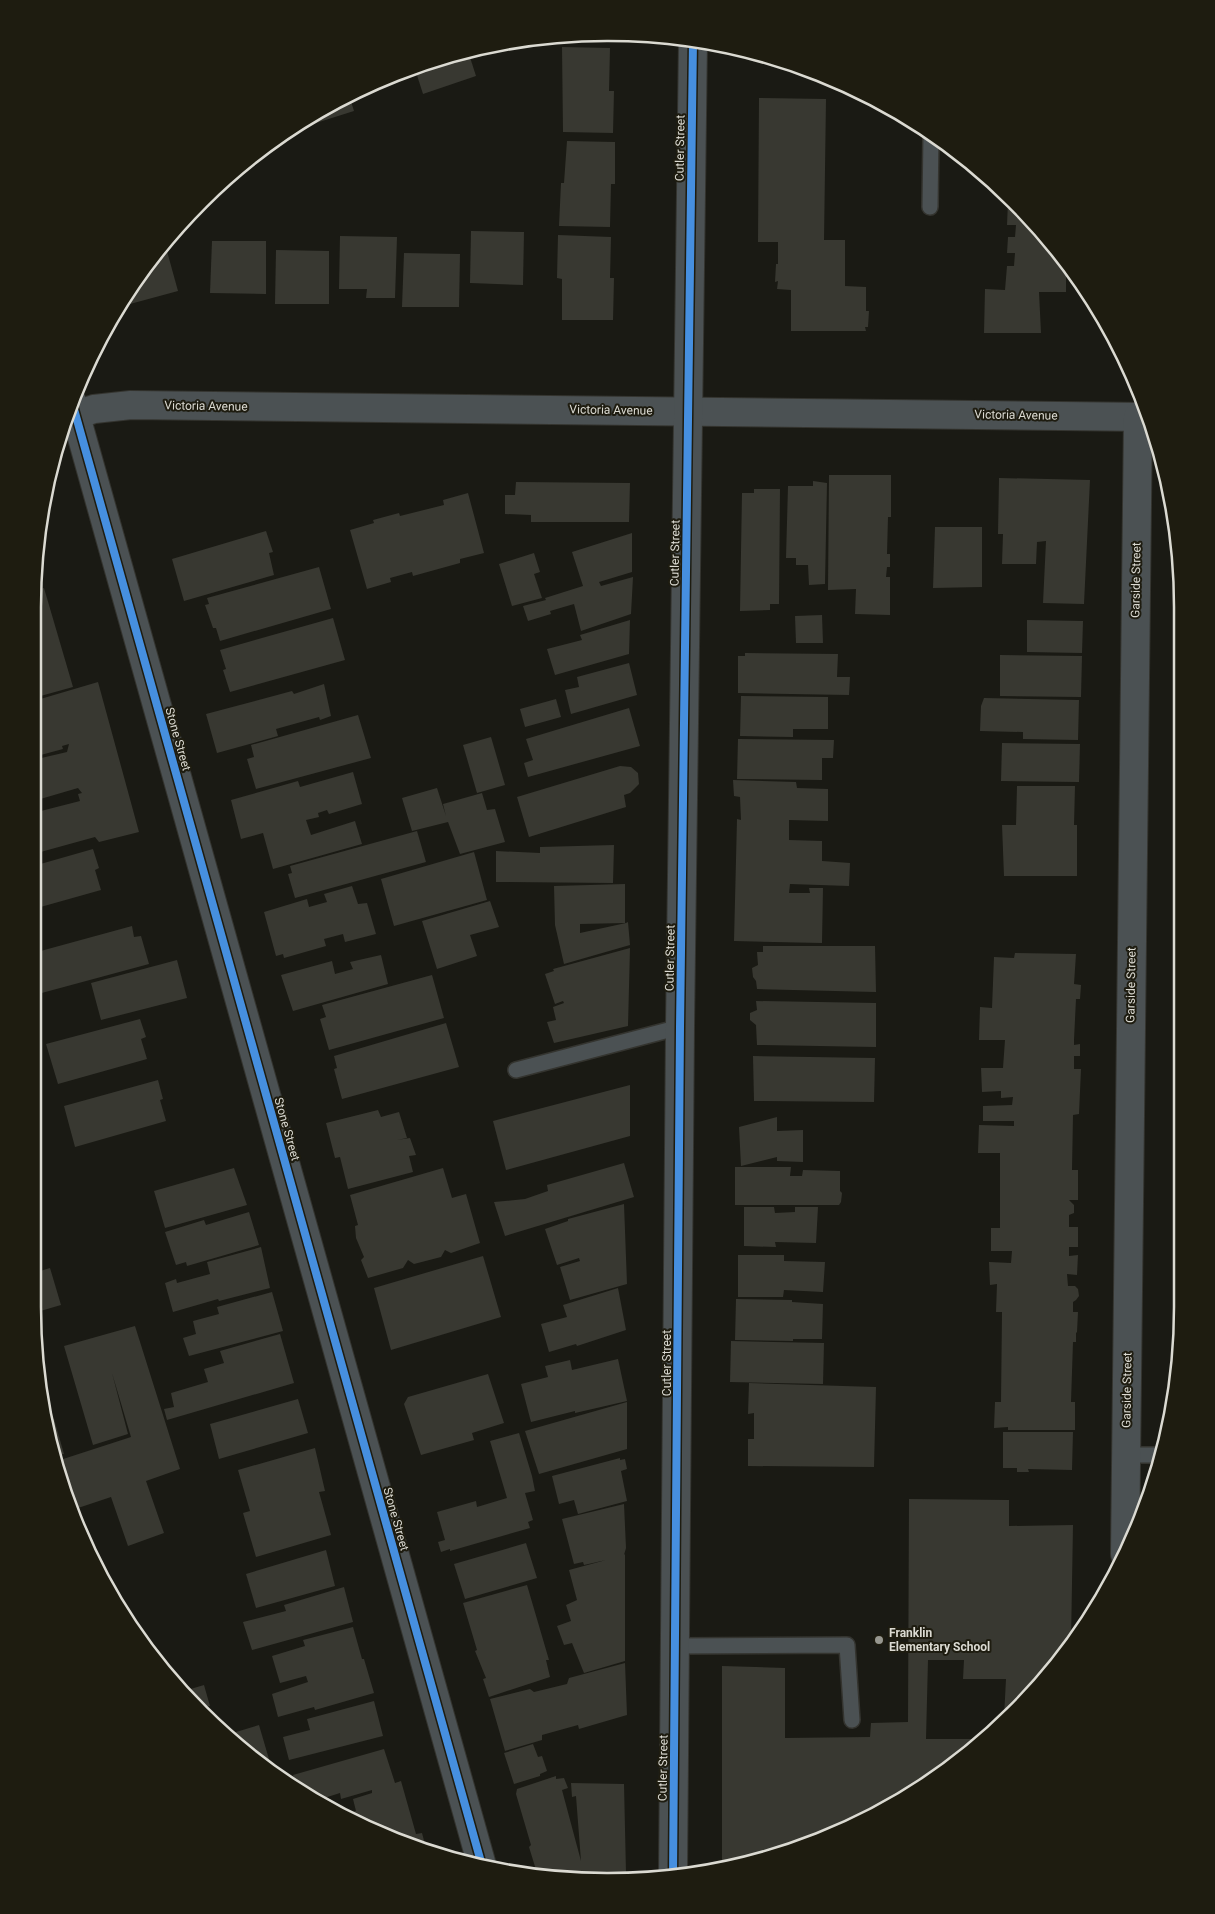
<svg xmlns="http://www.w3.org/2000/svg" width="1215" height="1914" viewBox="0 0 1215 1914" font-family="Roboto,sans-serif">
	<style>
		.building { fill: #383831 }
		.lines { fill: none; stroke-linecap: round; stroke-linejoin: round }
		.service-casing { stroke: #34342f; stroke-width: 18 }
		.minor-casing { stroke: #34342f; stroke-width: 30 }
		.service { stroke: #4b5153; stroke-width: 15 }
		.minor { stroke: #4b5153; stroke-width: 28 }
		.cycleway-casing { stroke: #1e1c10; stroke-width: 11 }
		.cycleway { stroke: #468fdf; stroke-width: 8 }
		.poi-dot { fill: #979790; stroke: #1e1c10; stroke-width: 2 }
		.labels { text-anchor: middle; stroke-width: 4; stroke-linejoin: round; paint-order: stroke }
		.street-label { font-size: 12px; fill: #dbdad2; stroke: #1e1c10 }
		.poi-label { font-size: 12px; font-weight: bold; fill: #dbdad2; stroke: #1e1c10; text-anchor: start }
		.rim { fill: none; stroke: #dbdad2; stroke-width: 2.5 }
	</style>
	<rect width="100%" height="100%" fill="#1a1a14"/>
	<g class="building">
		<path d="M570 34 609 35V40H559V35Z"/>
		<path d="M562 47 610 48 609 91H614L613 133 563 132Z"/>
		<path d="M468 51 476 76 423 94 415 69 458 52Z"/>
		<path d="M349 95 354 111 300 128V125Z"/>
		<path d="M759 98 826 99 824 240H845V286L866 287V311H869L868 327H865L866 331H791V290L777 289 778 281 775 282 776 264H778V242H758Z"/>
		<path d="M567 141 615 142V184H611L610 227 559 226 561 183H564Z"/>
		<path d="M1008 201H1011L1066 262V292H1039L1041 333H984L985 289 1005 290 1007 266H1014L1015 253H1007L1008 237H1015L1016 225H1007Z"/>
		<path d="M471 231 524 232 523 285 470 283Z"/>
		<path d="M558 235 611 237 610 278H614L613 320H562V279L557 278Z"/>
		<path d="M340 236 397 237 395 298H366L367 289H339Z"/>
		<path d="M212 241H266V294L210 293Z"/>
		<path d="M165 244 178 291 130 304 128 299Z"/>
		<path d="M276 250 329 251V304H275Z"/>
		<path d="M404 253 460 254 459 307H402Z"/>
		<path d="M829 475H891V517H888L887 554H890V567H887L886 577H890V615L855 614 856 589 828 590Z"/>
		<path d="M999 478 1090 480 1084 604 1043 603 1046 541 1037 542 1036 564H1002L1003 534H998Z"/>
		<path d="M813 481 827 483 825 584 809 585 808 565H796V558H786L788 486H813Z"/>
		<path d="M516 482 630 483 629 522H531V515L505 514V495H515Z"/>
		<path d="M754 489H780L779 604H770V610L740 611 742 493H754Z"/>
		<path d="M468 493 484 553 460 559V563L413 576 412 572 390 578 391 582 367 589 350 530 374 523 373 520 399 513 400 516 444 505 443 500Z"/>
		<path d="M935 527H982V587L933 588Z"/>
		<path d="M266 531 273 552 269 553 274 575 184 601 172 559Z"/>
		<path d="M632 533V572L599 582 601 586 633 577 631 614 581 631 574 604 550 611 551 614 528 621 523 606 546 600 545 598 583 586 572 552Z"/>
		<path d="M534 553 540 572 534 574 542 598 512 606 499 564Z"/>
		<path d="M319 567 331 609 220 641 216 628H213L205 605 209 604 207 598Z"/>
		<path d="M44 588 73 687 37 697V590Z"/>
		<path d="M822 615 823 643H796L795 616Z"/>
		<path d="M333 618 345 660 230 692 223 670 226 669 220 650Z"/>
		<path d="M630 620 629 654 555 675 547 649 582 640 580 635Z"/>
		<path d="M1027 620 1083 621 1082 653 1027 652Z"/>
		<path d="M745 653 838 654 837 677H850L849 695 738 693V656H745Z"/>
		<path d="M1000 655 1082 656 1081 697 1000 696Z"/>
		<path d="M629 663 637 695 571 714 565 690 579 687 577 677Z"/>
		<path d="M98 682 139 832 99 842 95 837 37 853V812L80 801 78 794 82 793 78 788 37 800V759L67 752 69 744 62 746 63 749 37 756V700Z"/>
		<path d="M324 684 331 716 320 720 319 717 276 729 278 736 217 753 206 714 292 691 294 694Z"/>
		<path d="M741 696 828 697V729H793V737L740 736Z"/>
		<path d="M984 698 1079 700 1078 740 1023 739V732L980 731 981 706Z"/>
		<path d="M556 699 561 717 525 727 520 709Z"/>
		<path d="M629 708 640 746 528 777 524 763 533 760 526 739Z"/>
		<path d="M358 715 371 758 256 789 247 759 254 757 251 745Z"/>
		<path d="M491 737 505 785 477 793 463 745Z"/>
		<path d="M738 739 834 740 833 758H822V780L737 779Z"/>
		<path d="M1002 743 1080 744 1079 782 1001 781Z"/>
		<path d="M620 766 631 767 638 773 639 784 630 793 624 795 626 807 529 837 517 797Z"/>
		<path d="M353 772 362 804 329 814 327 810 318 813 319 817 306 820 311 835 355 821 362 844 273 869 263 833 241 839 231 800 298 781 300 787Z"/>
		<path d="M733 780 796 782 797 788 828 789V821L789 820V840L822 841V861L850 863 849 886 790 884 789 893H810L809 888H823L822 943 734 941 737 819 741 820 740 797 734 796Z"/>
		<path d="M1017 786H1075L1074 825H1077V876H1004L1002 825H1016Z"/>
		<path d="M437 788 446 816 443 804 482 793 487 810 495 809 505 842 460 854 448 822 412 831 402 798Z"/>
		<path d="M417 831 426 862 295 898 288 874 292 873 290 866Z"/>
		<path d="M614 845 613 883 496 882V851L540 853V847Z"/>
		<path d="M93 849 99 868 95 870 101 890 37 908V865Z"/>
		<path d="M474 852 487 900 394 926 381 879Z"/>
		<path d="M625 884V923L580 924V933L626 923 628 922 630 945 564 964 555 925 554 886Z"/>
		<path d="M352 886 358 904 367 903 376 934 345 942 343 934 324 939 326 946 284 958 283 954 276 956 264 912 307 899 309 907 327 902 324 894Z"/>
		<path d="M490 901 499 927 470 935 477 956 437 969 422 921Z"/>
		<path d="M132 926 134 937 141 936 149 964 38 994 37 952Z"/>
		<path d="M763 946H875L876 992 757 989 756 981 753 977 752 968 758 965 757 952H763Z"/>
		<path d="M630 948 628 1026 554 1043 547 1022 556 1020 553 1007 564 1003 563 1001 555 1004 545 974 554 971 553 969Z"/>
		<path d="M1015 953 1076 954 1074 984 1081 985 1080 999H1076L1074 1040V1045L1080 1044V1056H1074V1069H1081L1079 1114 1073 1115 1072 1170H1078V1200H1069L1074 1205V1213L1069 1215V1227H1078V1247H1069V1256L1078 1255 1077 1275 1067 1274 1068 1286H1075L1078 1289 1079 1296 1076 1300 1073 1302V1312H1078L1077 1332 1076 1333V1342H1073L1071 1402H1075V1430H1008V1427L994 1428 995 1402H1001L1002 1312H996L997 1284 990 1285 989 1262 1011 1263 1012 1251H991V1228H1000V1153H978L979 1125 1014 1126V1121H983V1106L1012 1105 1013 1097 1001 1098V1091L982 1092 981 1068H1003L1005 1040H979L980 1007 992 1008 994 957 1014 958Z"/>
		<path d="M381 955 388 984 293 1011 281 975 332 961 335 974 353 969 350 962Z"/>
		<path d="M177 960 187 998 101 1020 91 983Z"/>
		<path d="M432 975 444 1018 329 1050 320 1019 326 1017 322 1005Z"/>
		<path d="M756 1001 876 1003V1047L757 1045 756 1025 750 1020V1013L757 1010Z"/>
		<path d="M140 1019 146 1037 141 1039 147 1059 58 1084 46 1044Z"/>
		<path d="M446 1023 459 1067 342 1099 334 1069 337 1068 334 1056Z"/>
		<path d="M753 1056 875 1058 874 1102 754 1101Z"/>
		<path d="M158 1080 163 1099 160 1100 166 1121 75 1147 64 1106Z"/>
		<path d="M630 1085V1136L506 1170 493 1121Z"/>
		<path d="M378 1110 381 1117 399 1112 407 1138 397 1140 410 1138 416 1155 409 1156 413 1172 348 1189 340 1157 335 1158 326 1123Z"/>
		<path d="M777 1117V1131L803 1130V1162L777 1161V1157L741 1166 739 1127Z"/>
		<path d="M624 1163 634 1197 505 1236 494 1202 525 1199 548 1191 547 1185Z"/>
		<path d="M735 1167H791L790 1176H802L803 1170 840 1171V1191L842 1193 841 1202 839 1205H735Z"/>
		<path d="M234 1168 247 1205 165 1228 154 1191Z"/>
		<path d="M443 1168 452 1198 466 1194 480 1243 451 1253 445 1250 441 1257 414 1264 408 1260 403 1268 368 1278 361 1260 364 1257 356 1238 355 1226 358 1225 350 1195Z"/>
		<path d="M624 1204 627 1284 570 1300 560 1267 580 1261 579 1258 557 1265 545 1229 568 1221V1219Z"/>
		<path d="M744 1207H774L775 1213 795 1212V1207H818L816 1243 775 1242 776 1247 744 1246Z"/>
		<path d="M249 1212 259 1245 187 1266 186 1262 176 1265 165 1232 204 1220 206 1225Z"/>
		<path d="M261 1247 270 1288 219 1301 218 1299 173 1312 165 1283 176 1279 177 1283 210 1274 207 1262Z"/>
		<path d="M738 1255H784V1261L825 1262 823 1292 784 1290 783 1297H738Z"/>
		<path d="M483 1256 501 1317 391 1350 374 1288Z"/>
		<path d="M50 1268 61 1305 37 1312V1272Z"/>
		<path d="M618 1288 626 1330 577 1346 576 1344 549 1352 541 1324 567 1317 563 1305Z"/>
		<path d="M272 1292 283 1331 189 1356 183 1338 196 1334 193 1321 219 1314 217 1307Z"/>
		<path d="M736 1299 792 1300V1302L823 1304 822 1339H793V1341L735 1340Z"/>
		<path d="M135 1326 180 1469 146 1481 164 1533 128 1546 111 1497 72 1510 57 1461 131 1437 112 1373 128 1434 93 1445 64 1346Z"/>
		<path d="M280 1334 294 1383 167 1420 164 1409 174 1407 171 1393 208 1382 204 1369 224 1363 220 1351Z"/>
		<path d="M731 1341 824 1343 823 1384 730 1382Z"/>
		<path d="M618 1359 627 1401 575 1413V1411L531 1422 521 1384 548 1377 545 1366 570 1360 572 1370Z"/>
		<path d="M488 1374 504 1423 472 1433 474 1440 421 1455 404 1404 408 1397Z"/>
		<path d="M749 1383 876 1387 874 1467 748 1466V1439H754V1413L748 1414Z"/>
		<path d="M298 1399 308 1433 219 1459 210 1424Z"/>
		<path d="M627 1402V1449L539 1474 525 1431Z"/>
		<path d="M54 1419 64 1454 55 1456 47 1421Z"/>
		<path d="M1003 1432H1073L1072 1470 1028 1469 1029 1472H1017V1468H1003Z"/>
		<path d="M519 1433 532 1476 535 1491 525 1493 533 1520 528 1522 530 1528 450 1551V1549L441 1552 438 1542 445 1540 437 1512 476 1501 477 1507 507 1498 490 1441Z"/>
		<path d="M315 1448 325 1491 319 1492 331 1535 256 1557 243 1513 250 1511 238 1470Z"/>
		<path d="M620 1458V1460L625 1459 627 1469 621 1471 627 1501 578 1514 574 1500 559 1504 552 1476Z"/>
		<path d="M909 1499 1009 1500V1526L1073 1525 1071 1642 1040 1685 1004 1717 1006 1679H963L964 1660H928L926 1739H979L927 1785 828 1838 796 1848H781V1854L761 1860H722V1666L785 1668V1738L870 1737 871 1723 908 1722Z"/>
		<path d="M624 1504 626 1548 624 1555 625 1554V1661L584 1673 572 1643 564 1645 557 1626 571 1621 566 1605 577 1600 569 1570 606 1560 584 1565 583 1562 574 1564 562 1519Z"/>
		<path d="M526 1543 537 1578 465 1599 454 1564Z"/>
		<path d="M326 1550 335 1586 256 1608 246 1574Z"/>
		<path d="M527 1585 549 1660H546L550 1677 489 1697 483 1679 486 1678 475 1651 477 1650 463 1603Z"/>
		<path d="M344 1587 353 1622 252 1650 243 1622 286 1611 284 1605Z"/>
		<path d="M353 1627 362 1659H364L374 1693 315 1710 314 1707 278 1717 272 1694 308 1682 306 1676 280 1683 272 1656 305 1646 303 1640Z"/>
		<path d="M625 1663 627 1715 579 1729 578 1725 542 1735V1740L505 1751 490 1699 530 1689 534 1692 567 1684 569 1678Z"/>
		<path d="M204 1685 210 1706 198 1709 184 1691Z"/>
		<path d="M374 1701 383 1736 289 1760 283 1737 310 1730 307 1719Z"/>
		<path d="M259 1725 271 1766 265 1767 226 1735Z"/>
		<path d="M533 1744 538 1757 542 1756 547 1771 540 1774V1776L514 1784 504 1753Z"/>
		<path d="M384 1749 395 1783 401 1781 416 1834 422 1833 427 1852 342 1815 356 1811 353 1799 372 1793V1790L341 1799 340 1793 318 1800 319 1804 297 1789 293 1775Z"/>
		<path d="M556 1776V1779L564 1778 568 1788 562 1790 581 1861 576 1796 572 1797 571 1783 624 1784 626 1873 620 1879H598V1876L551 1877 537 1873 529 1847 531 1845 516 1794 517 1789Z"/>
	</g>
	<g class="lines">
		<defs>
			<g id="service">
				<path d="M930 207 931 135"/>
				<path d="M516 1070 680 1027"/>
				<path d="M1126 1455H1158"/>
				<path d="M676 1646 847 1645 852 1720"/>
			</g>
			<g id="minor">
				<path d="M72 402 481 1862"/>
				<path d="M76 415 94 409 131 405 1147 417"/>
				<path d="M1125 1554 1138 417"/>
				<path d="M673 1877 680 1027 693 40"/>
			</g>
		</defs>
		<use href="#service" class="service-casing"/>
		<use href="#minor" class="minor-casing"/>
		<use href="#service" class="service"/>
		<use href="#minor" class="minor"/>
		<defs>
			<g id="cycleway">
				<path d="M72 402 481 1862"/>
				<path d="M673 1877 680 1027 693 40"/>
			</g>
		</defs>
		<use href="#cycleway" class="cycleway-casing"/>
		<use href="#cycleway" class="cycleway"/>
	</g>
	<circle class="poi-dot" cx="879" cy="1640" r="5"/>
	<g class="labels">
		<g class="street-label">
			<text transform="translate(680 148) rotate(-89)" y="4">Cutler Street</text>
			<text transform="translate(206 406) rotate(1)" y="4">Victoria Avenue</text>
			<text transform="translate(611 410) rotate(1)" y="4">Victoria Avenue</text>
			<text transform="translate(1016 415) rotate(1)" y="4">Victoria Avenue</text>
			<text transform="translate(675 553) rotate(-89)" y="4">Cutler Street</text>
			<text transform="translate(1136 580) rotate(-89)" y="4">Garside Street</text>
			<text transform="translate(178 739) rotate(74)" y="4">Stone Street</text>
			<text transform="translate(670 958) rotate(-89)" y="4">Cutler Street</text>
			<text transform="translate(1131 985) rotate(-89)" y="4">Garside Street</text>
			<text transform="translate(287 1129) rotate(74)" y="4">Stone Street</text>
			<text transform="translate(667 1363) rotate(-90)" y="4">Cutler Street</text>
			<text transform="translate(1127 1390) rotate(-89)" y="4">Garside Street</text>
			<text transform="translate(396 1519) rotate(74)" y="4">Stone Street</text>
			<text transform="translate(663 1768) rotate(-89)" y="4">Cutler Street</text>
		</g>
		<g class="poi-label">
			<text x="889" y="1637">Franklin<tspan x="889" dy="14">Elementary School</tspan></text>
		</g>
	</g>
	<path d="M0 0H1215V1914H0ZM607 41H608A566 566 0 0 1 1174 607V1307A566 566 0 0 1 608 1873H607A566 566 0 0 1 41 1307V607A566 566 0 0 1 607 41Z" fill="#1e1c10" fill-rule="evenodd"/>
	<path class="rim" d="M607 41H608A566 566 0 0 1 1174 607V1307A566 566 0 0 1 608 1873H607A566 566 0 0 1 41 1307V607A566 566 0 0 1 607 41Z"/>
</svg>
